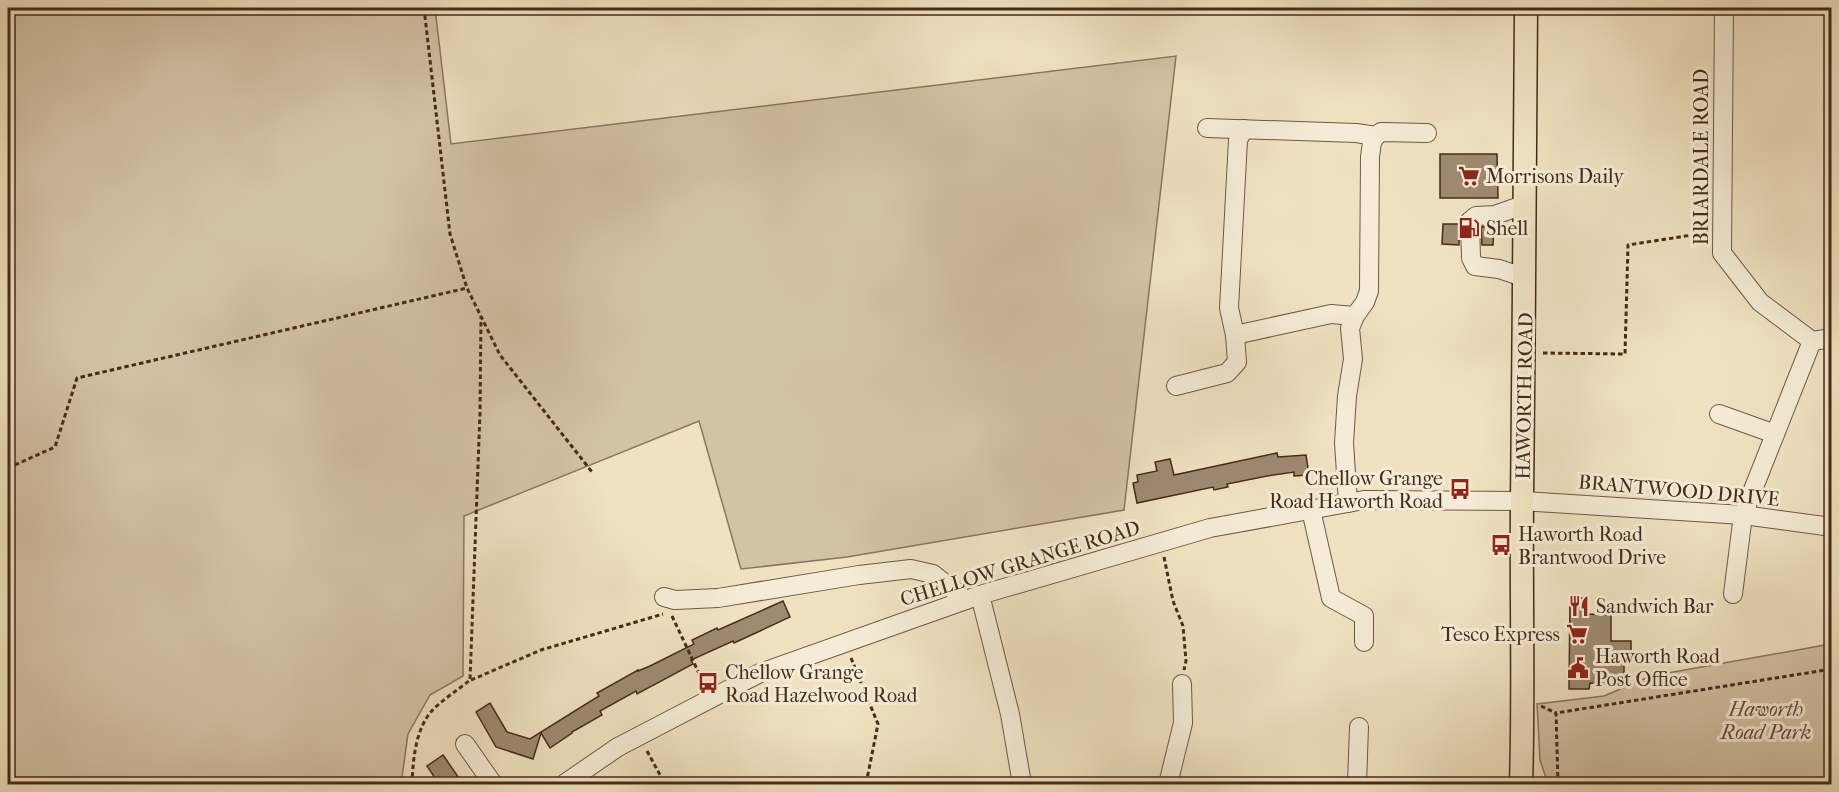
<svg xmlns="http://www.w3.org/2000/svg" width="1839" height="792" viewBox="0 0 1839 792" font-family="'IM FELL French Canon',serif">
	<style>
		.green { fill: #d3c3a5; stroke: #8c7660; stroke-width: 1.5 }
		.building { fill: #9e8a71; stroke: #462a1b; stroke-width: 1.5 }
		.lines { fill: none; stroke-linecap: round; stroke-linejoin: round }
		.minor-casing { stroke: #705844; stroke-width: 20 }
		.major-casing { stroke: #462a1b; stroke-width: 25 }
		.path { stroke: #462a1b; stroke-width: 3; stroke-dasharray: 4.5 3; stroke-linecap: butt }
		.minor { stroke: #f5ecd7; stroke-width: 18 }
		.major { stroke: #f0e2c1; stroke-width: 22 }
		.labels { text-anchor: middle; stroke-width: 6; stroke-linejoin: round; paint-order: stroke }
		.street-label { font-size: 20px; fill: #462a1b; stroke: #f5ecd7 }
		.poi-label { font-size: 20px; fill: #462a1b; stroke: #f5ecd7; text-anchor: start }
		.park-label { font-size: 20px; font-style: italic; fill: #624937; stroke: #f5ecd7 }
	</style>
	<rect width="100%" height="100%" fill="#f0e2c1"/>
	<filter id="stains"><feTurbulence type="fractalNoise" baseFrequency=".00333" numOctaves="4"/><feColorMatrix values="0 0 0 0 .2 0 0 0 0 .09 0 0 0 0 .02 0 0 0 .5 -.17"/></filter>
	<radialGradient id="worn" r=".72"><stop offset=".6" stop-color="#630" stop-opacity="0"/><stop offset="1" stop-color="#630" stop-opacity=".3"/></radialGradient>
	<g class="green">
		<path d="M8 8H435L451 144 1176 56 1124 510 847 557 741 569 699 421 464 516 463 676 430 695 408 734 401 784H8Z"/>
		<path d="M1831 644V784H1548L1540 760 1537 704 1604 696 1651 676Z"/>
	</g>
	<g class="building">
		<path d="M1440 154H1497L1498 198H1440Z"/>
		<path d="M1443 224H1459V245L1442 244Z"/>
		<path d="M1494 226 1493 245H1482L1481 227Z"/>
		<path d="M1277 453 1278 457 1306 455 1309 475 1294 476V472L1267 476 1227 484 1228 487 1214 490 1213 487 1137 503 1133 483 1138 482 1137 475 1157 471 1155 462 1170 459 1174 475Z"/>
		<path d="M1570 598H1585V614L1611 615V641H1631V659H1624V684L1590 683 1589 689H1569Z"/>
		<path d="M783 601 790 617 734 643 733 641 691 660 693 664 637 694 636 691 600 711 602 715 572 732V733L550 748 541 733 533 759 496 747 476 712 490 703 507 732 530 739 599 696 597 693 638 670V671L650 666 694 644 692 640 717 628 718 630Z"/>
		<path d="M443 755 463 784H434L435 778 427 766Z"/>
	</g>
	<g class="lines">
		<defs>
			<g id="minor">
				<path d="M1724 8 1722 253 1760 302 1812 341"/>
				<path d="M1207 128 1356 133 1376 136 1372 142 1370 157 1369 291 1365 302 1355 316 1350 328 1353 359 1347 396 1344 443 1348 503"/>
				<path d="M1244 129 1238 140 1229 308 1235 335 1331 314 1355 316"/>
				<path d="M1376 136 1381 132 1427 133"/>
				<path d="M1526 278 1499 269 1475 266 1471 258 1470 221 1476 216 1495 215 1526 204"/>
				<path d="M1176 386 1227 373 1237 362 1235 335"/>
				<path d="M1719 414 1775 434"/>
				<path d="M1311 510 1331 598 1364 616V642"/>
				<path d="M1733 594 1743 515 1812 341 1832 338"/>
				<path d="M980 595 1010 714 1022 784"/>
				<path d="M664 597 675 600 718 598 859 575 911 569 933 574 966 600"/>
				<path d="M465 744 493 784"/>
				<path d="M564 784 618 747 760 673 980 595 1210 528 1364 500 1522 501 1743 515 1832 527"/>
				<path d="M1168 784 1183 723 1182 684"/>
				<path d="M1357 784 1359 727"/>
			</g>
			<path id="major" d="M1521 784C1524 691 1521 597 1522 503 1523 338 1526 173 1526 8"/>
		</defs>
		<use href="#minor" class="minor-casing"/>
		<use href="#major" class="major-casing"/>
		<g class="path">
			<path d="M424 8 450 234 467 288"/>
			<path d="M1543 353 1625 354 1628 245 1705 233"/>
			<path d="M8 468 55 447 77 378 467 288 500 355 592 472"/>
			<path d="M1164 557 1173 601 1183 626 1186 661 1184 670"/>
			<path d="M672 616 704 684"/>
			<path d="M851 658 878 724 866 784"/>
			<path d="M471 680 541 650 663 614"/>
			<path d="M1541 706 1556 713"/>
			<path d="M647 751 665 784"/>
			<path d="M412 784C413 761 415 732 430 713 440 701 458 690 470 680L480 412 481 316"/>
			<path d="M1558 784 1556 713 1832 669"/>
		</g>
		<use href="#minor" class="minor"/>
		<use href="#major" class="major"/>
	</g>
	<defs>
		<symbol id="supermarket-bare" viewBox="-9 -9 18 18"><path d="M-6-5.5h2.5l.6 2H6L4.5 2H-2.5L-4.4-4H-6ZM-1.5 3.2a1.3 1.3 0 1 0 .1 0ZM3 3.2a1.3 1.3 0 1 0 .1 0Z" fill="#8f2418" stroke="#f5ecd7" stroke-width="2.5" paint-order="stroke"/></symbol>
		<symbol id="fuel-bare" viewBox="-9 -9 18 18"><path d="M-5.5-6h7V0h2V4h1.3V-2.5L3-4.5l.8-.8L6-3V5H2.5V1h-1V6h-7ZM-4.2-4.7v3.2H.2V-4.7Z" fill="#8f2418" stroke="#f5ecd7" stroke-width="2.5" paint-order="stroke"/></symbol>
		<symbol id="bus-bare" viewBox="-9 -9 18 18"><path d="M-5-6H5V4H4V6H2V4H-2V6H-4V4H-5ZM-3.5-4V0h7V-4ZM-3.5 1.2v1.5H-2V1.2ZM2 1.2v1.5H3.5V1.2Z" fill="#8f2418" stroke="#f5ecd7" stroke-width="2.5" paint-order="stroke"/></symbol>
		<symbol id="restaurant-bare" viewBox="-9 -9 18 18"><path d="M-5-6h1v4h1v-4h1v4h1v-4h1v5L-1.5 .5V6h-2V.5L-5-1ZM5-6V6H3V1.5H1.5Q1.5-4 5-6Z" fill="#8f2418" stroke="#f5ecd7" stroke-width="2.5" paint-order="stroke"/></symbol>
		<symbol id="civic-bare" viewBox="-9 -9 18 18"><path d="M-.6-6.5H3V-4.5H.6V-3L4-1V1h2V6H-6V1h2V-1L-.6-3ZM-1.2 2.5V6h2.4V2.5Z" fill="#8f2418" stroke="#f5ecd7" stroke-width="2.5" paint-order="stroke"/></symbol>
	</defs>
	<g fill-rule="evenodd">
		<use href="#supermarket-bare" x="1454" y="161" width="30" height="30"/>
		<use href="#fuel-bare" x="1454" y="213" width="30" height="30"/>
		<use href="#bus-bare" x="1445" y="474" width="30" height="30"/>
		<use href="#bus-bare" x="1486" y="530" width="30" height="30"/>
		<use href="#restaurant-bare" x="1564" y="591" width="30" height="30"/>
		<use href="#supermarket-bare" x="1562" y="619" width="30" height="30"/>
		<use href="#civic-bare" x="1563" y="653" width="30" height="30"/>
		<use href="#bus-bare" x="693" y="668" width="30" height="30"/>
	</g>
	<g class="labels">
		<g class="street-label">
			<text transform="translate(1701 157) rotate(-90)" y="7">BRIARDALE ROAD</text>
			<text transform="translate(1524 396) rotate(-89)" y="7">HAWORTH ROAD</text>
			<text transform="translate(1679 490) rotate(5)" y="7">BRANTWOOD DRIVE</text>
			<text transform="translate(1020 563) rotate(-17)" y="7">CHELLOW GRANGE ROAD</text>
		</g>
		<g class="poi-label">
			<text x="1486" y="183">Morrisons Daily</text>
			<text x="1486" y="235">Shell</text>
			<text x="1443" y="485" text-anchor="end">Chellow Grange<tspan x="1443" dy="23">Road Haworth Road</tspan></text>
			<text x="1518" y="541">Haworth Road<tspan x="1518" dy="23">Brantwood Drive</tspan></text>
			<text x="1596" y="613">Sandwich Bar</text>
			<text x="1560" y="641" text-anchor="end">Tesco Express</text>
			<text x="1595" y="663">Haworth Road<tspan x="1595" dy="23">Post Office</tspan></text>
			<text x="725" y="679">Chellow Grange<tspan x="725" dy="23">Road Hazelwood Road</tspan></text>
		</g>
		<g class="park-label">
			<text x="1766" y="716">Haworth<tspan x="1766" dy="23">Road Park</tspan></text>
		</g>
	</g>
	<rect width="1839" height="792" fill="none" stroke="#f0e2c1" stroke-width="30"/>
	<rect x="9" y="9" width="1821" height="774" fill="none" stroke="#462a1b" stroke-width="3"/>
	<rect x="15" y="15" width="1809" height="762" fill="none" stroke="#462a1b" stroke-width="1.5"/>
	<rect width="100%" height="100%" filter="url(#stains)"/>
	<rect width="100%" height="100%" fill="url(#worn)"/>
</svg>
